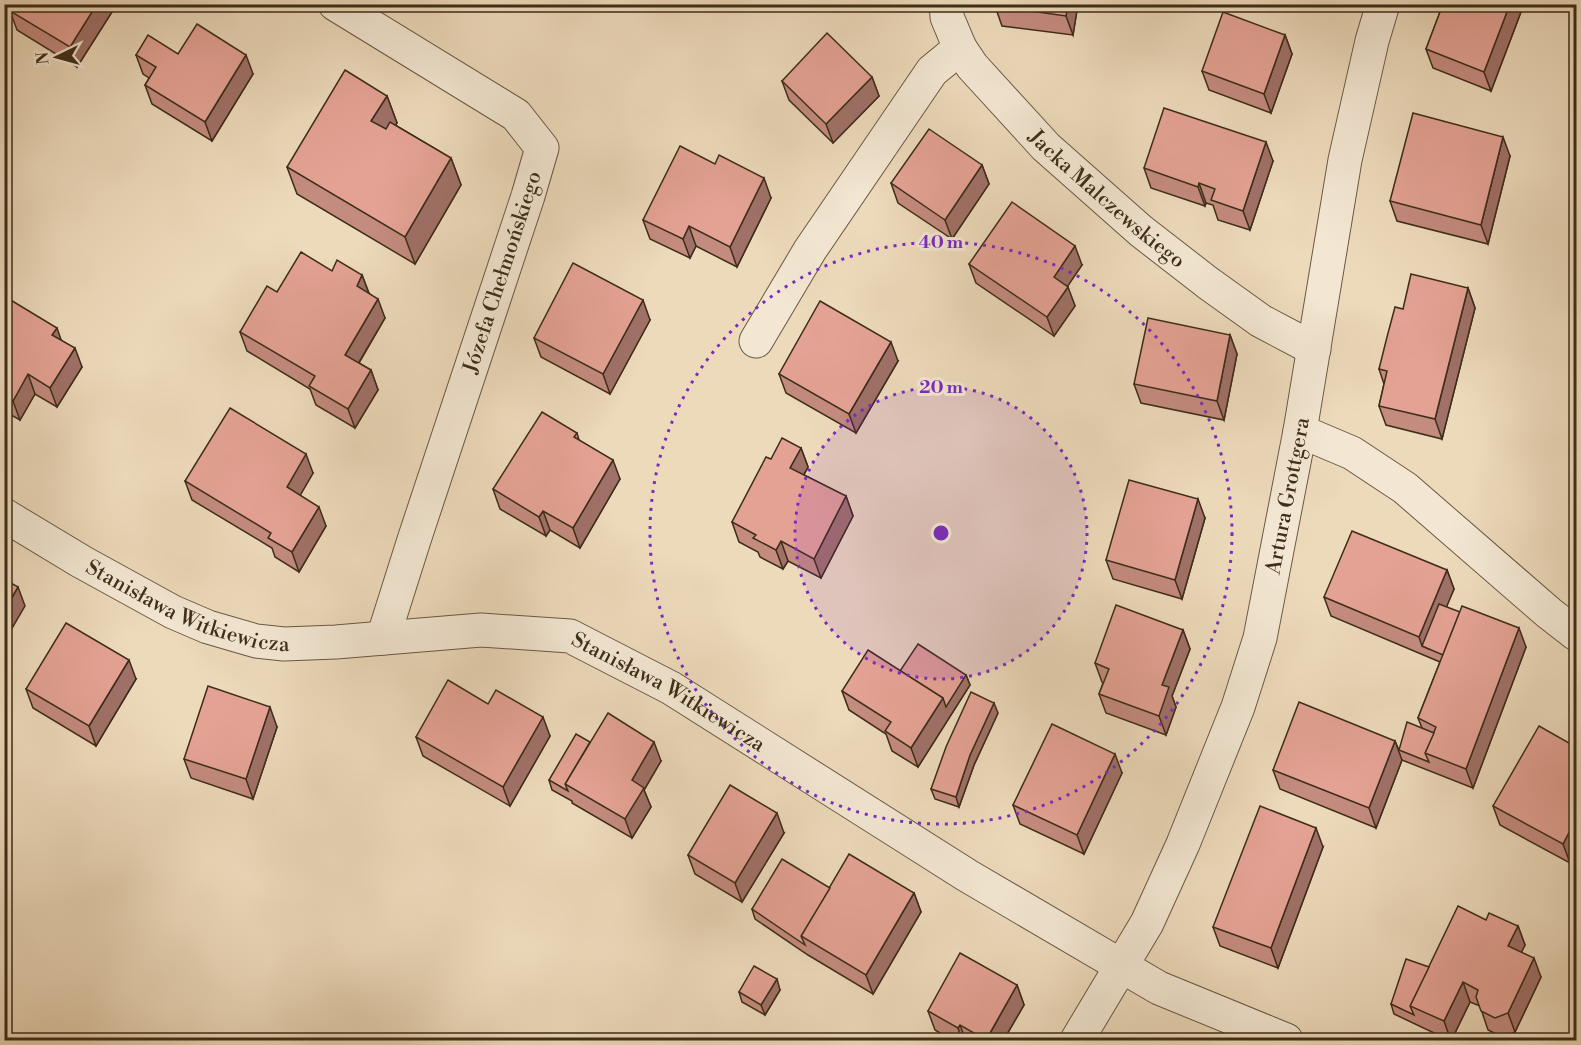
<svg xmlns="http://www.w3.org/2000/svg" width="1581" height="1045" viewBox="0 0 1581 1045" font-family="'Libre Bodoni',serif">
	<style>
		.lines { fill: none; stroke-linecap: round; stroke-linejoin: round }
		.minor-casing { stroke: #695842; stroke-width: 35 }
		.minor { stroke: #f3e7d3; stroke-width: 33 }
		.wall { fill: #c48b7f; stroke: #3d2d19; stroke-width: 1.5 }
		.shaded-wall { fill: #a07168; stroke: #3d2d19; stroke-width: 1.5 }
		.building { fill: #e4a294; stroke: #3d2d19; stroke-width: 1.5 }
		.ring { fill: none; stroke: #7b2cbf; stroke-width: 3; stroke-dasharray: 3 6 }
		.labels { text-anchor: middle; stroke-width: 6; stroke-linejoin: round; paint-order: stroke }
		.street-label { font-size: 21px; fill: #3d2d19; stroke: #f3e7d3 }
		.centre { fill: #7b2cbf; stroke: #f3e7d3; stroke-width: 3 }
		.ring-label { font-size: 18px; text-anchor: middle; font-weight: bold; fill: #7b2cbf; stroke: #f3e7d3; stroke-width: 6; stroke-linejoin: round; paint-order: stroke }
	</style>
	<rect width="100%" height="100%" fill="#eddabb"/>
	<filter id="stains"><feTurbulence type="fractalNoise" baseFrequency=".00333" numOctaves="4"/><feColorMatrix values="0 0 0 0 .2 0 0 0 0 .09 0 0 0 0 .02 0 0 0 .5 -.17"/></filter>
	<radialGradient id="worn" r=".72"><stop offset=".6" stop-color="#630" stop-opacity="0"/><stop offset="1" stop-color="#630" stop-opacity=".3"/></radialGradient>
	<g class="lines">
		<defs>
			<g id="minor">
				<path d="M335 4 516 115 542 148 528 196 414 540 383 638"/>
				<path id="s1" d="M946 4 947 17 960 48 972 66 1046 147 1141 231 1208 283 1261 321 1314 349"/>
				<path d="M756 341 810 250 932 71 960 48"/>
				<path d="M1300 431 1352 453 1405 488 1549 613 1576 634"/>
				<path id="s2" d="M4 515 82 562 173 612 208 627 256 641 284 644 336 642 481 630 570 636 671 688 968 876 1159 988 1286 1040"/>
				<path id="s3" d="M1077 1040 1147 923 1183 844 1238 707 1260 638 1300 431 1345 160 1372 41 1383 4"/>
			</g>
		</defs>
		<use href="#minor" class="minor-casing"/>
		<use href="#minor" class="minor"/>
	</g>
	<g class="wall">
		<path d="M117 4 77 67 17 30 10 11Z"/>
		<path d="M995 4H1078L1073 35 1002 26 995 6Z"/>
		<path d="M1443 4H1524L1491 91 1433 68 1426 49Z"/>
		<path d="M1285 35 1292 54 1271 113 1209 90 1202 71Z"/>
		<path d="M136 55 253 74 212 141 152 104 145 85 149 78 143 74Z"/>
		<path d="M872 77 879 96 833 143 789 100 782 81Z"/>
		<path d="M387 96 397 123 395 125 451 158 461 185 415 264 297 194 287 167Z"/>
		<path d="M1510 156 1488 244 1397 221 1390 201Z"/>
		<path d="M1273 161 1250 230 1218 220 1213 205 1206 203 1205 206 1151 188 1144 168Z"/>
		<path d="M982 165 989 184 952 239 898 203 891 183Z"/>
		<path d="M771 198 737 267 696 246 690 258 650 239 643 220Z"/>
		<path d="M969 264 1082 265 1067 286 1075 306 1054 336 976 283Z"/>
		<path d="M332 271 362 275 369 293 385 318 359 363 371 370 378 390 355 428 316 405 310 389 247 351 240 332 277 292Z"/>
		<path d="M1468 288 1475 308 1442 439 1386 425 1379 406 1384 384 1379 369 1403 309Z"/>
		<path d="M4 296 61 340 82 367 57 407 35 394 20 420 4 411Z"/>
		<path d="M650 320 610 394 541 357 534 338Z"/>
		<path d="M1230 335 1237 354 1224 420 1141 403 1134 384Z"/>
		<path d="M898 361 856 433 786 393 779 374Z"/>
		<path d="M577 433 579 440 620 479 580 548 550 530 546 536 500 509 493 489Z"/>
		<path d="M801 448 808 467 804 475 846 496 853 516 821 578 788 561 783 569 760 557 758 552 739 542 732 522 771 459Z"/>
		<path d="M313 473 300 495 326 526 299 572 275 557 272 548 192 500 185 481Z"/>
		<path d="M1205 518 1182 599 1113 579 1106 560Z"/>
		<path d="M1447 570 1454 589 1446 607 1526 647 1473 788 1402 760 1376 828 1280 789 1273 770 1395 741 1399 750 1422 728 1418 718 1440 662 1331 616 1324 597Z"/>
		<path d="M1183 630 1190 649 1172 696 1176 707 1166 735 1106 713 1099 694 1103 683 1102 682 1095 663Z"/>
		<path d="M966 675 970 685 918 767 892 751 886 734 849 710 842 691Z"/>
		<path d="M136 679 96 746 33 708 26 689Z"/>
		<path d="M488 704 550 736 510 806 423 756 416 737Z"/>
		<path d="M998 713 974 765 959 807 935 799 931 789Z"/>
		<path d="M277 727 253 799 191 778 184 759Z"/>
		<path d="M1576 747V851L1570 863 1500 825 1493 806Z"/>
		<path d="M661 761 644 790 651 807 632 838 572 803V801L552 790 549 780Z"/>
		<path d="M1122 773 1084 854 1020 824 1013 805Z"/>
		<path d="M784 833 742 902 695 874 688 855Z"/>
		<path d="M1323 847 1278 968 1220 946 1213 927Z"/>
		<path d="M830 888 914 893 921 912 873 994 808 955 755 919 752 909Z"/>
		<path d="M1486 920 1518 926 1525 945 1521 952 1541 977 1515 1032 1502 1037 1488 1030 1480 1006 1470 1002 1451 1041 1394 1014 1391 1004 1429 967Z"/>
		<path d="M1017 985 1024 1005 1003 1041H953L935 1030 928 1011Z"/>
		<path d="M780 990 765 1015 742 1002 739 992Z"/>
	</g>
	<g class="shaded-wall">
		<path d="M97 4H117L77 67 70 47Z"/>
		<path d="M1068 4H1078L1073 35 1066 16Z"/>
		<path d="M1510 4H1524L1491 91 1484 72Z"/>
		<path d="M1285 35 1292 54 1271 113 1264 94Z"/>
		<path d="M246 55 253 74 212 141 205 122Z"/>
		<path d="M872 77 879 96 833 143 826 124Z"/>
		<path d="M387 96 397 123 381 148 371 121Z"/>
		<path d="M1503 137 1510 156 1488 244 1481 225Z"/>
		<path d="M1266 142 1273 161 1250 230 1243 211Z"/>
		<path d="M451 158 461 185 415 264 405 237Z"/>
		<path d="M982 165 989 184 952 239 945 220Z"/>
		<path d="M764 178 771 198 737 267 730 247Z"/>
		<path d="M1199 183 1206 203 1205 206 1198 187Z"/>
		<path d="M689 226 696 246 690 258 683 239Z"/>
		<path d="M1075 246 1082 265 1061 296 1054 277Z"/>
		<path d="M362 275 369 294 357 286Z"/>
		<path d="M1068 287 1075 306 1054 336 1047 317Z"/>
		<path d="M1468 288 1475 308 1442 439 1435 419Z"/>
		<path d="M378 299 385 318 352 374 345 355Z"/>
		<path d="M643 300 650 320 610 394 603 374Z"/>
		<path d="M57 328 64 348 52 335Z"/>
		<path d="M1230 335 1237 354 1224 420 1217 401Z"/>
		<path d="M891 342 898 361 856 433 849 414Z"/>
		<path d="M75 348 82 367 57 407 50 388Z"/>
		<path d="M371 370 378 390 355 428 348 409Z"/>
		<path d="M28 374 35 394 20 420 13 401Z"/>
		<path d="M801 448 808 467 797 487 790 468Z"/>
		<path d="M306 454 313 473 294 506 287 487Z"/>
		<path d="M613 460 620 479 580 548 573 528Z"/>
		<path d="M846 496 853 516 821 578 814 559Z"/>
		<path d="M1198 499 1205 518 1182 599 1175 580Z"/>
		<path d="M319 507 326 526 299 572 292 552Z"/>
		<path d="M543 511 550 530 546 536 539 517Z"/>
		<path d="M781 541 788 561 783 569 776 550Z"/>
		<path d="M1447 570 1454 589 1429 649 1422 646 1419 637Z"/>
		<path d="M18 587 25 606 4 642V611Z"/>
		<path d="M1519 628 1526 647 1473 788 1466 769Z"/>
		<path d="M1183 630 1190 649 1172 696 1176 707 1166 735 1159 716 1162 685Z"/>
		<path d="M129 660 136 679 96 746 89 726Z"/>
		<path d="M966 675 970 685 918 767 911 748 943 698Z"/>
		<path d="M994 703 998 713 974 765 959 807 956 797 970 755Z"/>
		<path d="M270 707 277 727 253 799 246 779Z"/>
		<path d="M543 717 550 736 510 806 503 787Z"/>
		<path d="M1395 741 1402 760 1376 828 1369 808Z"/>
		<path d="M654 742 661 761 644 790 651 807 632 838 625 819 632 780Z"/>
		<path d="M1115 754 1122 773 1084 854 1077 835Z"/>
		<path d="M777 813 784 833 742 902 735 883Z"/>
		<path d="M1576 819V851L1570 863 1563 844Z"/>
		<path d="M1316 828 1323 847 1278 968 1271 948Z"/>
		<path d="M914 893 921 912 873 994 866 975Z"/>
		<path d="M1518 926 1525 945 1515 966 1508 946Z"/>
		<path d="M1534 958 1541 977 1515 1032 1508 1013Z"/>
		<path d="M777 979 780 990 765 1015 761 1005Z"/>
		<path d="M1463 982 1470 1002 1451 1041 1444 1021Z"/>
		<path d="M1017 985 1024 1005 1003 1041H986Z"/>
		<path d="M960 1025 966 1041H962L958 1028Z"/>
	</g>
	<g class="building">
		<path d="M14 4H97L70 47 10 11Z"/>
		<path d="M995 4H1068L1066 16 995 6Z"/>
		<path d="M1443 4H1510L1484 72 1426 49Z"/>
		<path d="M1223 12 1285 35 1264 94 1202 71Z"/>
		<path d="M197 24 246 55 205 122 145 85 156 67 136 55 148 35 178 54Z"/>
		<path d="M827 33 872 77 826 124 782 81Z"/>
		<path d="M345 70 387 96 371 121 386 129 390 122 451 158 405 237 287 167Z"/>
		<path d="M1164 108 1266 142 1243 211 1211 200 1215 189 1199 183 1198 187 1144 168Z"/>
		<path d="M1413 113 1503 137 1481 225 1390 201Z"/>
		<path d="M929 129 982 165 945 220 891 183Z"/>
		<path d="M680 146 715 164 719 155 764 178 730 247 689 226 683 239 643 220Z"/>
		<path d="M1012 202 1075 246 1054 277 1068 287 1047 317 969 264Z"/>
		<path d="M301 252 332 271 337 260 362 275 357 286 378 299 345 355 371 370 348 409 309 386 315 376 240 332 267 286 277 292Z"/>
		<path d="M573 263 643 300 603 374 534 338Z"/>
		<path d="M1411 274 1468 288 1435 419 1379 406 1387 371 1379 369 1387 337 1395 307 1403 309Z"/>
		<path d="M4 296 57 328 52 335 75 348 50 388 28 374 13 401 4 396Z"/>
		<path d="M820 301 891 342 849 414 779 374Z"/>
		<path d="M1148 318 1230 335 1217 401 1134 384Z"/>
		<path d="M230 408 306 454 287 487 319 507 292 552 268 538 271 533 185 481Z"/>
		<path d="M542 412 577 433 574 437 613 460 573 528 543 511 539 517 493 489Z"/>
		<path d="M782 438 801 448 790 468 846 496 814 559 781 541 776 550 753 538 756 535 732 522 766 457 771 459Z"/>
		<path d="M1129 480 1198 499 1175 580 1106 560Z"/>
		<path d="M1352 531 1447 570 1419 637 1324 597Z"/>
		<path d="M4 579 18 587 4 611Z"/>
		<path d="M1439 604 1460 612 1443 655 1422 646Z"/>
		<path d="M1116 605 1183 630 1162 685 1169 687 1159 716 1099 694 1109 669 1095 663Z"/>
		<path d="M1462 606 1519 628 1466 769 1425 753 1436 727 1418 718Z"/>
		<path d="M66 623 129 660 89 726 26 689Z"/>
		<path d="M918 644 966 675 946 707 943 698 900 671Z"/>
		<path d="M868 650 943 698 911 748 885 731 891 722 842 691Z"/>
		<path d="M448 680 488 704 496 690 543 717 503 787 416 737Z"/>
		<path d="M208 686 270 707 246 779 184 759Z"/>
		<path d="M971 692 994 703 970 755 956 797 931 789 946 747Z"/>
		<path d="M1299 702 1395 741 1369 808 1273 770Z"/>
		<path d="M608 713 654 742 632 780 644 788 625 819 565 784Z"/>
		<path d="M1407 722 1434 733 1425 753 1429 762 1399 750Z"/>
		<path d="M1052 724 1115 754 1077 835 1013 805Z"/>
		<path d="M1539 726 1576 747V819L1563 844 1493 806Z"/>
		<path d="M576 734 590 742 565 784 568 791 549 780Z"/>
		<path d="M730 785 777 813 735 883 688 855Z"/>
		<path d="M1260 806 1316 828 1271 948 1213 927Z"/>
		<path d="M849 854 914 893 866 975 801 936Z"/>
		<path d="M782 859 830 888 801 936 805 945 752 909Z"/>
		<path d="M1458 906 1486 920 1489 913 1518 926 1508 946 1534 958 1508 1013 1495 1018 1481 1011 1476 997 1478 990 1463 982 1444 1021 1410 1006Z"/>
		<path d="M960 953 1017 985 986 1040 960 1025 958 1028 928 1011Z"/>
		<path d="M1406 959 1429 967 1410 1006 1414 1015 1391 1004Z"/>
		<path d="M754 966 777 979 761 1005 739 992Z"/>
	</g>
	<circle cx="941" cy="533" r="146" fill="#7b2cbf" fill-opacity=".12"/>
	<g class="ring">
		<circle cx="941" cy="533" r="146"/>
		<circle cx="941" cy="533" r="291"/>
	</g>
	<g class="labels">
		<g class="street-label">
			<text dy="7" stroke="none"><textPath href="#s1" startOffset="258">Jacka Malczewskiego</textPath></text>
			<text transform="translate(502 272) rotate(-72)" y="7">Józefa Chełmońskiego</text>
			<text dy="7" stroke="none"><textPath href="#s3" startOffset="588">Artura Grottgera</textPath></text>
			<text dy="7" stroke="none"><textPath href="#s2" startOffset="207">Stanisława Witkiewicza</textPath></text>
			<text dy="7" stroke="none"><textPath href="#s2" startOffset="711">Stanisława Witkiewicza</textPath></text>
		</g>
	</g>
	<circle cx="941" cy="533" r="9" class="centre"/>
	<g class="ring-label">
		<text x="941" y="248">40 m</text>
		<text x="941" y="393">20 m</text>
	</g>
	<rect width="1581" height="1045" fill="none" stroke="#eddabb" stroke-width="24"/>
	<rect x="6" y="6" width="1569" height="1033" fill="none" stroke="#3d2d19" stroke-width="3"/>
	<rect x="12" y="12" width="1557" height="1021" fill="none" stroke="#3d2d19" stroke-width="1.5"/>
	<g transform="translate(57 57) rotate(265)" stroke="#f3e7d3" stroke-width="4.5" paint-order="stroke">
	<path d="M0-4.5L10 22L0 15L-10 22Z" fill="#3d2d19"/>
	<text y="-9" font-size="16" font-weight="bold" text-anchor="middle" fill="#3d2d19">N</text>
	</g>
	<rect width="100%" height="100%" filter="url(#stains)"/>
	<rect width="100%" height="100%" fill="url(#worn)"/>
</svg>
